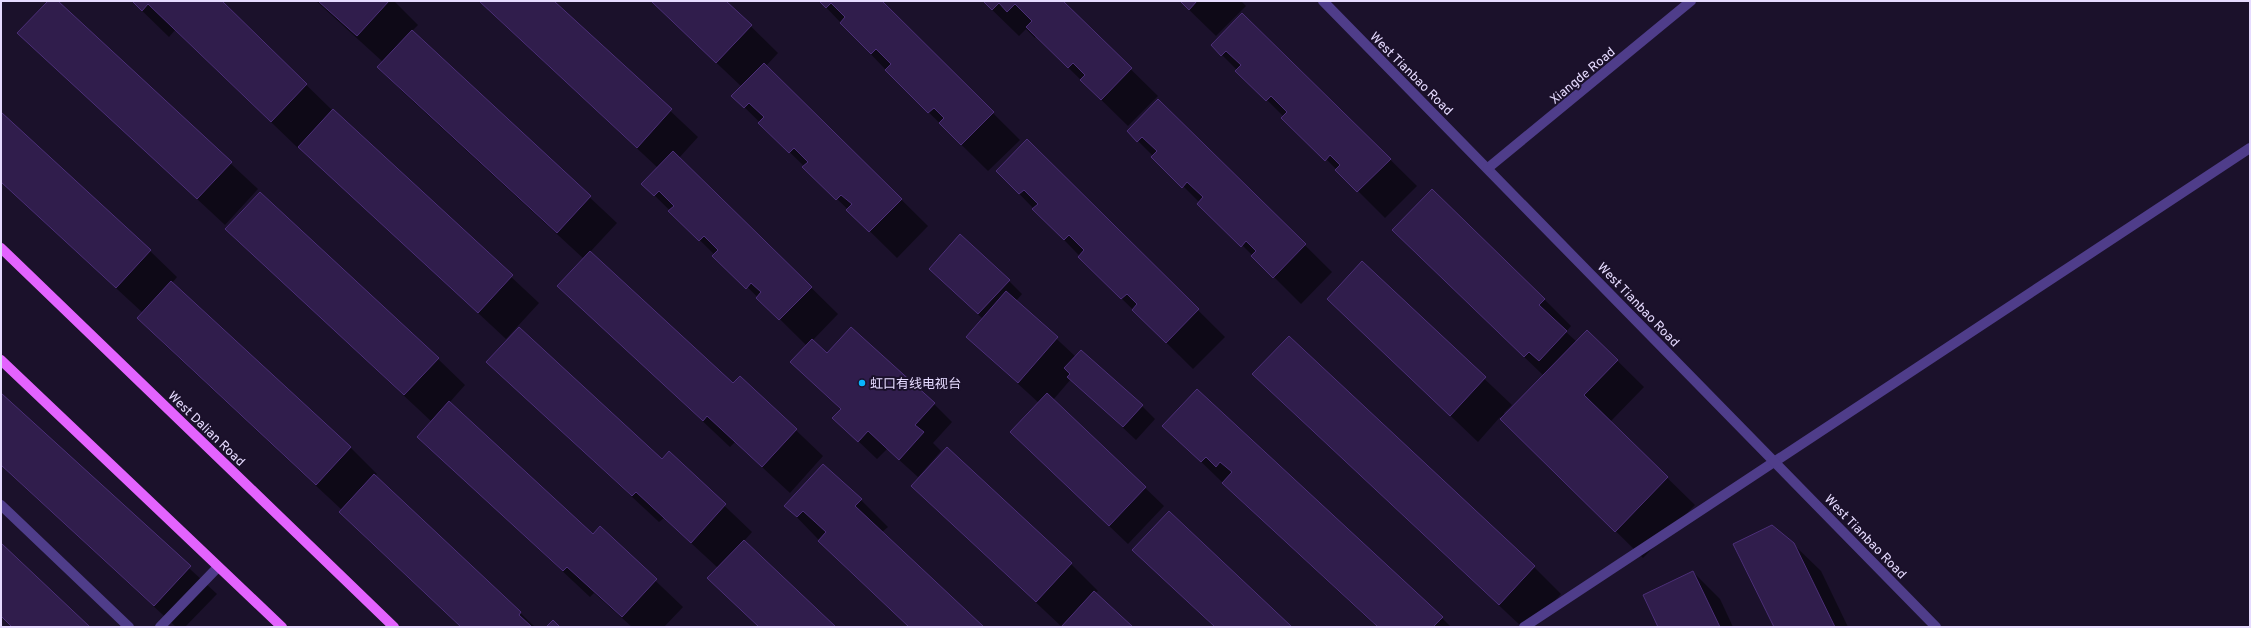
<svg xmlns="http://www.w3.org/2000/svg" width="2251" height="628" viewBox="0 0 2251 628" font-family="Overpass,'Noto Sans SC',sans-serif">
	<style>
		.shadow { fill: #0007 }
		.building { fill: #301d4c; stroke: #4c2f78 }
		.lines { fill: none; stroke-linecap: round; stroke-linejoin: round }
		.lane { stroke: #4f3d8a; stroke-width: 10 }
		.street { stroke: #4f3d8a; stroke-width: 10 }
		.primary { stroke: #e363fe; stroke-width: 10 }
		.poi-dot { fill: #08b5fe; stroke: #1b112b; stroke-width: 1.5 }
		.labels { text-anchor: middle; stroke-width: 4; stroke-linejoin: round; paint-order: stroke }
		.street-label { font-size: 13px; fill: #e6dbff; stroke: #1b112b }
		.poi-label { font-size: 13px; fill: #e6dbff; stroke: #1b112b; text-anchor: start }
	</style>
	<rect width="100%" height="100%" fill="#1b112b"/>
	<g class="shadow">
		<path d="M49 1H57L258 189 225 225 19 33Z"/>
		<path d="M132 1H220L333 111 539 303 506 339 300 147 298 148 175 30 169 37Z"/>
		<path d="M316 1H394L418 25 412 31 617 223 590 252 733 385 740 377 823 456 790 493 735 442 730 447 559 286 584 259 405 94 378 67 383 62Z"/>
		<path d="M479 1H553L698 137 679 158 838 314 812 341 827 355 934 404 952 422 933 443 941 451 918 477 887 449 877 459 834 418 841 410 791 362 807 346 643 184 658 168Z"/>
		<path d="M651 1H725L778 53 766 66 928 226 897 258 733 96 742 87Z"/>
		<path d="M820 1H880L1020 140 988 171 886 70Z"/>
		<path d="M983 1H1061L1158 96 1128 126 1036 36 1035 38 1026 29 1019 36Z"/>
		<path d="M1180 1H1241L1246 6 1216 36Z"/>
		<path d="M1242 14 1417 186 1385 218 1212 45Z"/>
		<path d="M1158 100 1332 272 1301 304 1128 131Z"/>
		<path d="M1 113 150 251 177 277 172 283 350 447 377 474 375 476 535 627H461L367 539 340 512 342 510 165 345 138 318 143 313 1 182Z"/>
		<path d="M1027 141 1225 337 1193 369 1106 283 997 171Z"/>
		<path d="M226 229 438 359 465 385 449 403 593 535 600 528 683 607 664 627H632L594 593 590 597 418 436 432 422Z"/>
		<path d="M1420 257 1544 299 1571 326 1566 332 1577 342 1587 331 1644 387 1610 422 1695 505 1643 558 1500 417 1478 442 1328 299 1362 263 1512 405 1504 413 1505 415 1544 376Z"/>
		<path d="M1009 281 1022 294 1016 301 1076 357 1142 406 1155 419 1136 440 1071 379 1053 400 1164 506 1128 544 1011 432 1039 403 967 337 983 319 943 282Z"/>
		<path d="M487 362 662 460 669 453 752 532 744 541 835 627H759L709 578 718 568 664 518 659 522Z"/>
		<path d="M1197 391 1442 618 1451 627H1377L1250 509 1164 426Z"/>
		<path d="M1 394 217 594 185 627H176L1 465Z"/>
		<path d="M1281 401 1534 567 1561 594 1530 627H1522Z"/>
		<path d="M912 486 1071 564 1098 591 1095 593 1131 627H1062Z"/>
		<path d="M861 500 888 527 882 532 983 627H909L846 568 786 506Z"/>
		<path d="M1793 544 1821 571 1848 627H1775Z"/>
		<path d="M1134 550 1291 627H1214Z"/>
		<path d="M1693 572 1720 599 1733 627H1659Z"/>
	</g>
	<g class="building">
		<path d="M48 1H58L232 162 197 199 17 33Z"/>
		<path d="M132 1H222L307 84 271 122 148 4 142 11Z"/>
		<path d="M318 1H389L357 36Z"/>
		<path d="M479 1H554L672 109 637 148Z"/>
		<path d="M651 1H726L752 25 716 63Z"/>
		<path d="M819 1H882L994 112 961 145 939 123 944 118 934 108 928 113 885 70 891 64 876 49 871 54 840 23 845 17 831 3 826 8Z"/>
		<path d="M983 1H1063L1132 68 1101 100 1080 80 1085 75 1073 63 1068 68 1026 27 1032 21 1015 4 1007 12 999 3 992 10Z"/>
		<path d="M1180 1H1197L1189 10Z"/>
		<path d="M1242 13 1391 159 1357 192 1335 170 1340 165 1330 155 1325 161 1281 118 1287 112 1271 96 1266 101 1235 71 1241 65 1226 51 1221 56 1211 45Z"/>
		<path d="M412 30 591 196 557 233 377 67Z"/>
		<path d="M764 63 902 199 869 232 846 210 852 204 841 195 836 200 802 167 808 162 794 148 789 153 758 123 764 117 749 103 744 108 731 96Z"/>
		<path d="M1158 99 1306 244 1273 278 1251 256 1256 251 1246 241 1241 247 1197 204 1203 197 1187 182 1182 188 1151 157 1157 151 1142 137 1137 142 1127 131Z"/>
		<path d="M333 109 513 275 478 313 298 147Z"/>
		<path d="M1 112 151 250 116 288 1 182Z"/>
		<path d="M1027 139 1199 309 1166 343 1132 310 1137 304 1127 294 1121 299 1078 257 1084 250 1069 235 1064 240 1032 209 1038 204 1024 190 1019 194 996 171Z"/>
		<path d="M673 151 812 287 779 320 756 298 761 292 751 283 746 289 712 256 718 250 704 236 699 241 668 211 674 206 659 191 654 196 641 184Z"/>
		<path d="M1432 189 1545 299 1539 305 1567 331 1539 361 1529 352 1524 357 1392 230Z"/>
		<path d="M260 192 439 358 404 395 225 229Z"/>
		<path d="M960 234 1010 280 978 314 929 269Z"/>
		<path d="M590 251 733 383 740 376 797 429 762 467 707 416 703 421 557 286Z"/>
		<path d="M1362 261 1486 377 1450 416 1327 299Z"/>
		<path d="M171 281 351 447 316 485 137 318Z"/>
		<path d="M1006 291 1058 337 1018 383 966 337Z"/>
		<path d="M519 327 662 459 669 451 726 504 691 543 636 492 632 496 486 362Z"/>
		<path d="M851 327 935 403 915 425 924 432 899 460 868 431 858 442 832 418 841 409 790 362 812 339 827 353Z"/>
		<path d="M1587 330 1618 360 1584 395 1668 477 1615 532 1500 419Z"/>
		<path d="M1289 336 1535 566 1499 605 1252 374Z"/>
		<path d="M1081 350 1143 405 1123 427 1067 377 1070 374 1064 368Z"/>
		<path d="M1197 389 1443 617 1433 627H1378L1222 483 1232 472 1220 462 1216 467 1206 457 1201 462 1162 426Z"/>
		<path d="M1 393 191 566 154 606 1 465Z"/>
		<path d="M1047 393 1146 487 1109 526 1010 432Z"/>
		<path d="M449 401 593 534 600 526 657 579 622 617 567 567 563 571 417 437Z"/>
		<path d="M947 447 1072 563 1036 602 911 486Z"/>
		<path d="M823 464 862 499 855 506 984 627H909L818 541 826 532 803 511 797 517 784 506Z"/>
		<path d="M374 474 521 612 519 615 532 627H461L339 512Z"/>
		<path d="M1169 511 1292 627H1215L1132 550Z"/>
		<path d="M1772 525 1794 543 1835 627H1774L1733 544Z"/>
		<path d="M744 540 836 627H759L707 578Z"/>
		<path d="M1 543 90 627H12L1 616Z"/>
		<path d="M1693 571 1720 627H1658L1643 595Z"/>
		<path d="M1094 591 1133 627H1061Z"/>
		<path d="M553 620 560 627H546Z"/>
	</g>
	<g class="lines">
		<g class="lane">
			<path d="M1 505 129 627"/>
			<path d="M160 627 218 567"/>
			<path d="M1524 627 2250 148"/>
		</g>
		<g class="street">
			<path d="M1323 1 1936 627"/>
			<path d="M1488 168 1691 1"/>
		</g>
		<g class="primary">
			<path d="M1 248 394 627"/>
			<path d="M1 360 282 627"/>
		</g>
	</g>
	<circle class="poi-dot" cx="862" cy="383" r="4"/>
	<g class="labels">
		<g class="street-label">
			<text transform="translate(1412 73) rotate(45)" y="5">West Tianbao Road</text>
			<text transform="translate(1582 75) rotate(-40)" y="5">Xiangde Road</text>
			<text transform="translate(1639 304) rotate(46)" y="5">West Tianbao Road</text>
			<text transform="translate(207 428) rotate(44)" y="5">West Dalian Road</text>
			<text transform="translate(1866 536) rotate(46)" y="5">West Tianbao Road</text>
		</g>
		<g class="poi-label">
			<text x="870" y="388">虹口有线电视台</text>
		</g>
	</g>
	<rect width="2251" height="628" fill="none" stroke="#e6dbff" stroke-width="4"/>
</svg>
